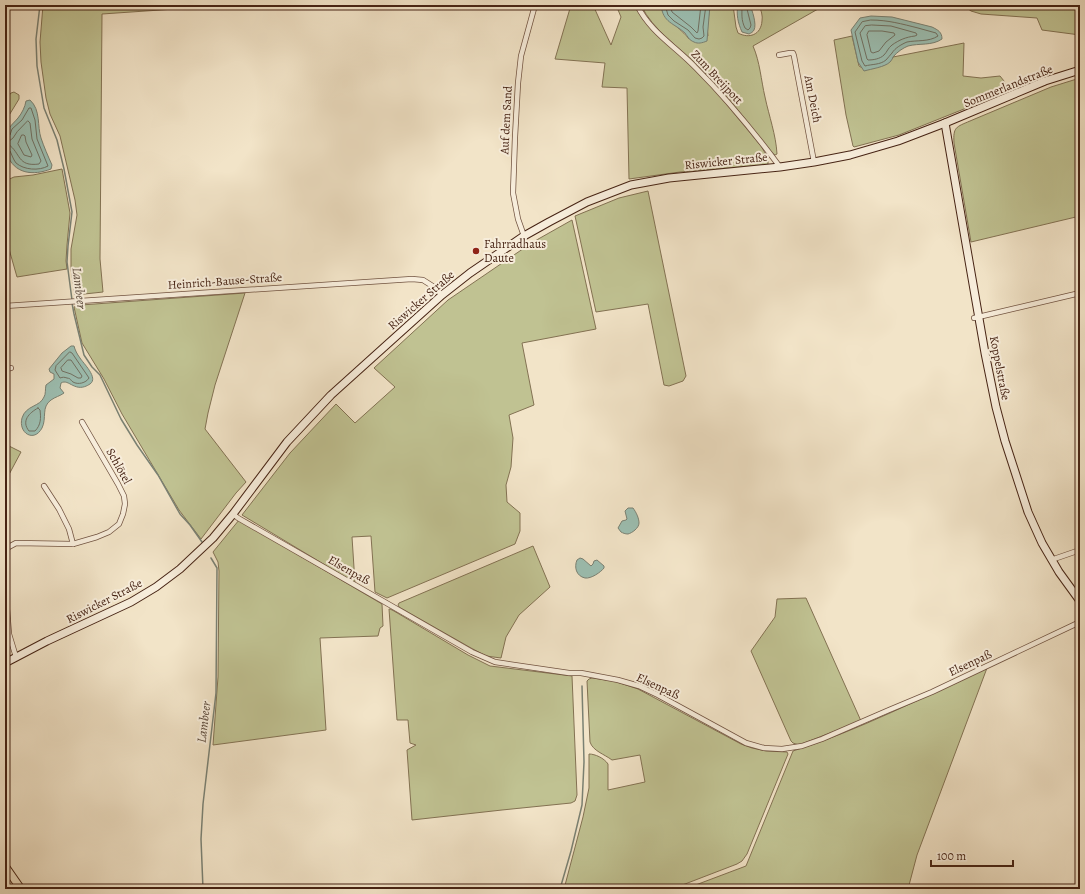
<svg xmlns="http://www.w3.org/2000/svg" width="1085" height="894" viewBox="0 0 1085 894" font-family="Alegreya,serif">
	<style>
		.green { fill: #c0c292; stroke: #837253 }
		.water { fill: #9cbfb2; stroke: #7a8173 }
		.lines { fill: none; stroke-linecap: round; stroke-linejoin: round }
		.shore { stroke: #717163; stroke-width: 1 }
		.stream { stroke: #7a8173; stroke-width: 1.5 }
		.street-casing { stroke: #715341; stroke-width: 6 }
		.secondary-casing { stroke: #462314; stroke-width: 9 }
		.primary-casing { stroke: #462314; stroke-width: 9 }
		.street { stroke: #f7eddb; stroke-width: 4.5 }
		.secondary { stroke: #f7eddb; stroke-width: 7 }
		.primary { stroke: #f2e4c8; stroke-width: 7 }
		.poi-dot { fill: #8f2418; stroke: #f7eddb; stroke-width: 1.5 }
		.labels { text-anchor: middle; stroke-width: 4; stroke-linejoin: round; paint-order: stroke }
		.street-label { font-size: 12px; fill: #462314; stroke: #f7eddb }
		.poi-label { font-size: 12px; fill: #462314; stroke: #f7eddb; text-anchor: start }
		.water-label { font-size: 13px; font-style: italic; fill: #5c4a3c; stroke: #f7eddb }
	</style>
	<rect width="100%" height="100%" fill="#f2e4c8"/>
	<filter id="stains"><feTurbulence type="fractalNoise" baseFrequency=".005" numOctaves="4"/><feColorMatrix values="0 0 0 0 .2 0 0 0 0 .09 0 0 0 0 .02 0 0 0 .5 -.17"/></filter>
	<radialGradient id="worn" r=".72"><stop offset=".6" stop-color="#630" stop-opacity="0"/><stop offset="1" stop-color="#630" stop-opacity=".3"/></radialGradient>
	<g class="green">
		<path d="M43 5H233L102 14 100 259 103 292 75 295 71 269V249L77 215 75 200 60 136 50 114 46 98 41 62 40 42Z"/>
		<path d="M571 5H593L611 45 621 17 616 5H635L639 13 649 27 693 67 712 87 761 146 768 158V164L765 165 680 172 629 179 627 88 602 87 605 63 555 59Z"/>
		<path d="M641 5H661C662 18 682 29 689 39L708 36 707 27 710 5H733L736 27 738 33C749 39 761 35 762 21 763 16 761 10 759 5H825L753 46C760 62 761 80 765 97 769 116 776 135 777 154L775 155 772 153C749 124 726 93 699 67 680 47 653 31 641 5Z"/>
		<path d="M963 5H1080V35L1042 30 1037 18 981 14 971 11Z"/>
		<path d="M852 36 859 66 866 70C876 66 887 68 893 57L964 43 963 76 981 78 1000 76 1004 81 1007 91 964 109 899 135 854 147 853 146 846 115 834 40Z"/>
		<path d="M1080 78V216L971 242 954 143C953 127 956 127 970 121L1051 87Z"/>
		<path d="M14 92 19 95V99L8 117 5 118V100L11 93Z"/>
		<path d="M62 169 70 213 67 245 66 261 67 269 17 277 5 235V181L14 177 33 175Z"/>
		<path d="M648 191 686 376 683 381 669 386 664 385 648 304 596 312 575 216 619 198Z"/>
		<path d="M572 220 596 329 522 343 534 405 509 415 513 438 511 467 506 485 507 502 520 513V531L515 544 387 598 375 592 371 536 352 537 355 583 242 515 290 453 336 404 355 423 395 387 374 368 448 300 533 242Z"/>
		<path d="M245 293 215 385 208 413 205 429 246 482 236 493 201 539 179 510 122 414 104 379 82 343 74 307 81 305Z"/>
		<path d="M9 446 21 452 5 482V453Z"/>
		<path d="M239 520 382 604 383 626 380 628 378 636 320 638 326 730 213 745 218 677 219 571 218 562 213 552Z"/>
		<path d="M533 546 550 587 519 615 506 637 501 658 486 656 471 648 399 607 398 605 399 603Z"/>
		<path d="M806 598 861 721 799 745 793 743 791 741 751 651 775 617 777 599Z"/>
		<path d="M389 609H390L394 611 468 655 490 666 572 676 577 795 575 801 571 803 502 810 412 820 407 750 416 745 410 743 408 720H397Z"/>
		<path d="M987 668 917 855 908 889H685L746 866 793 751C860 730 923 697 987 668Z"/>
		<path d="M592 678 614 681 638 689 741 744 752 748 766 751 787 752 788 754 747 854 742 861 737 864 672 889H564L583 817 589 788V754C595 754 604 758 608 764V790L645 782 640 755 612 760C604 754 593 751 590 742L587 681 589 679Z"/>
	</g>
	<g class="water">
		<path d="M661 5H710L707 41C702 43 698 44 694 42 689 40 688 37 685 33 674 23 663 23 661 5Z"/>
		<path d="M738 5H750C752 10 757 24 754 30 753 32 751 33 749 34L742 32C738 23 736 14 738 5Z"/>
		<path d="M871 16 892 17 932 27C938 30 942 32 942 39 932 46 919 43 908 46 903 48 897 52 893 57 893 58 891 61 890 62 885 67 871 69 864 71L858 62 851 30 860 18Z"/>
		<path d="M30 100C41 110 37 126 41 138 44 147 48 156 52 165L51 169C33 176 14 174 7 154 5 148 4 141 6 135 8 127 13 124 18 118 22 113 25 107 26 101Z"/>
		<path d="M71 346H74C75 350 77 354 80 358 83 363 99 378 90 384 75 394 69 378 61 383L60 388 64 393C60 396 55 397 51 400 41 407 47 418 42 428 34 443 18 433 22 418 26 405 40 407 44 397 46 394 45 389 46 385L54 379V374L50 372 49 369 62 353Z"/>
		<path d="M628 508H633C636 512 639 518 639 523 639 528 632 533 628 534 625 534 623 533 621 532L618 528 622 521 626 520 627 519 625 511Z"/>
		<path d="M580 558 583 559 591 566 593 564 594 561 597 560 604 566V568C601 572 591 579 585 578 576 576 574 567 577 560Z"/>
	</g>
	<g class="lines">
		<g class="shore">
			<path d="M665 5 668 15 674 21 688 30 695 38 699 39 702 38 704 36 703 27 706 5"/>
			<path d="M670 5 672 12 691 27 697 33 698 31 701 5"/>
			<path d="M742 5C742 14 741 20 745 28L748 30 750 28 751 25 746 5"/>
			<path d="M871 20C888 20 902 24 918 28 924 30 930 31 936 33L938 36C929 42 917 40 907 42 902 44 895 48 892 53 890 55 888 58 886 60 880 65 872 64 865 66L862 61 855 32 862 22Z"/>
			<path d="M872 25 891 26 916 33 917 35 915 36C906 37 899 40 892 45 888 48 887 52 884 55 880 59 873 60 868 60L867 59 860 33 865 26Z"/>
			<path d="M869 31H882L894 33 895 35 886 42 879 51 873 53 871 52 867 35Z"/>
			<path d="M28 121 30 123 32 139 41 161 39 164C17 167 21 153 8 144V142L13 138 17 132Z"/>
			<path d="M22 135H24L25 136 26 142 32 155 31 157 24 155 18 144Z"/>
			<path d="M5 137 10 135 12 129 22 120 29 108H31L35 120 37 139 48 166C39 171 24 170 16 163 13 159 12 155 10 151L5 149"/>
			<path d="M70 352 72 353 87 375 89 378C86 383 78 385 73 382 69 379 72 379 67 378 64 377 63 377 60 378L55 370 56 366Z"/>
			<path d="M68 360H71L82 376 81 378H78L71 374 62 371 61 368Z"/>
			<path d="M38 408 40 410C41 418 41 425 35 431H29C21 421 29 413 38 408Z"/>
		</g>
		<g class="stream">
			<path d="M40 5 36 39 37 66 44 108 57 140 64 169 72 212 68 246 67 262 72 300"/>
			<path d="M72 303 74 314 84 355 92 367 100 375 121 419 137 445 158 475 180 514 190 525 202 542"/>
			<path d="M203 889 201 839 203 804 216 693 217 568 211 558"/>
			<path d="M560 889 571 851 582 805 584 762 582 686"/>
		</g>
		<defs>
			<g id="street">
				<path d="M637 5C650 32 675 46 695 67 726 98 754 132 780 167"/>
				<path d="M779 55 790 53H793L794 56 814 162"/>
				<path d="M524 236 518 219 513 193 515 137 518 83 521 56 535 5"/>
				<path d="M5 306 412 279 423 280 434 287 442 295"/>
				<path d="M974 318 1080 293"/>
				<path d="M5 369 11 368"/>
				<path d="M44 486 59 509 69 529 73 544"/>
				<path d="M233 514 238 518 472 652 495 662 569 673H581L618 680 639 686 658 695 746 743 764 748 782 749 802 746 822 739 889 710 932 692 1080 622"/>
				<path d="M5 549 16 543 73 544 97 537 109 532 119 524 123 514 125 504 124 496 118 484 82 422"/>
				<path d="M1051 560 1080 550"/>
				<path d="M5 571 6 575 7 609 9 634 16 657"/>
			</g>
			<g id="secondary">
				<path d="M945 123 985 353 996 407 1005 441 1028 512 1042 543 1059 572 1080 601"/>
				<path d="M5 663 47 641 131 602 156 587 180 569 213 538 233 514 287 442 331 395 442 295 470 273 524 236 549 222 587 202 631 185 669 178 780 167 814 162 850 155 898 141 945 123 1045 81 1080 70"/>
			</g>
			<path id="primary" d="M5 866 21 889"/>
		</defs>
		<use href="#street" class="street-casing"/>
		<use href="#secondary" class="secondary-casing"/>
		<use href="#primary" class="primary-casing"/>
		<use href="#street" class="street"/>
		<use href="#secondary" class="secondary"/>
		<use href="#primary" class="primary"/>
	</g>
	<circle class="poi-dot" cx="476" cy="251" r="4"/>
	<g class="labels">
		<g class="street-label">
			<text transform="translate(717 77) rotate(47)" y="4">Zum Breijpott</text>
			<text transform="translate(1008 86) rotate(-22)" y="4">Sommerlandstraße</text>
			<text transform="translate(813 99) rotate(79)" y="4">Am Deich</text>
			<text transform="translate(506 120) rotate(-87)" y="4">Auf dem Sand</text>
			<text transform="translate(726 161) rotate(-6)" y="4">Riswicker Straße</text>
			<text transform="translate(225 281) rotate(-4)" y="4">Heinrich-Bause-Straße</text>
			<text transform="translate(421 300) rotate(-41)" y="4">Riswicker Straße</text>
			<text transform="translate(1000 368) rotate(79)" y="4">Koppelstraße</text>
			<text transform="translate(119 466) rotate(61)" y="4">Schlötel</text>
			<text transform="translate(349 570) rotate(30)" y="4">Elsenpaß</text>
			<text transform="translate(104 601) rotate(-27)" y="4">Riswicker Straße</text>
			<text transform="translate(970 663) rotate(-25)" y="4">Elsenpaß</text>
			<text transform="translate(658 686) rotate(25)" y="4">Elsenpaß</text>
		</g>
		<g class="poi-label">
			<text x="484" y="248">Fahrradhaus<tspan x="484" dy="14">Daute</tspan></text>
		</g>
		<g class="water-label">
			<text transform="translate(80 288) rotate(83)" y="5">Lambeer</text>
			<text transform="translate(203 722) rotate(-83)" y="5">Lambeer</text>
		</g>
	</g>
	<rect width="1085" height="894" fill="none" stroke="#f2e4c8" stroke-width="20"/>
	<rect x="6" y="6" width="1073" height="882" fill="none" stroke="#462314" stroke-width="2"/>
	<rect x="10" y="10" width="1065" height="874" fill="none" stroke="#462314"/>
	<path d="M931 860v6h82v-6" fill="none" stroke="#462314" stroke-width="2"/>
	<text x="937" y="860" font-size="12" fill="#462314" stroke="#f7eddb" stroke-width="3" paint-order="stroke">100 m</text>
	<rect width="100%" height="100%" filter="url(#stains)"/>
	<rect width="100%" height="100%" fill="url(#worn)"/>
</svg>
